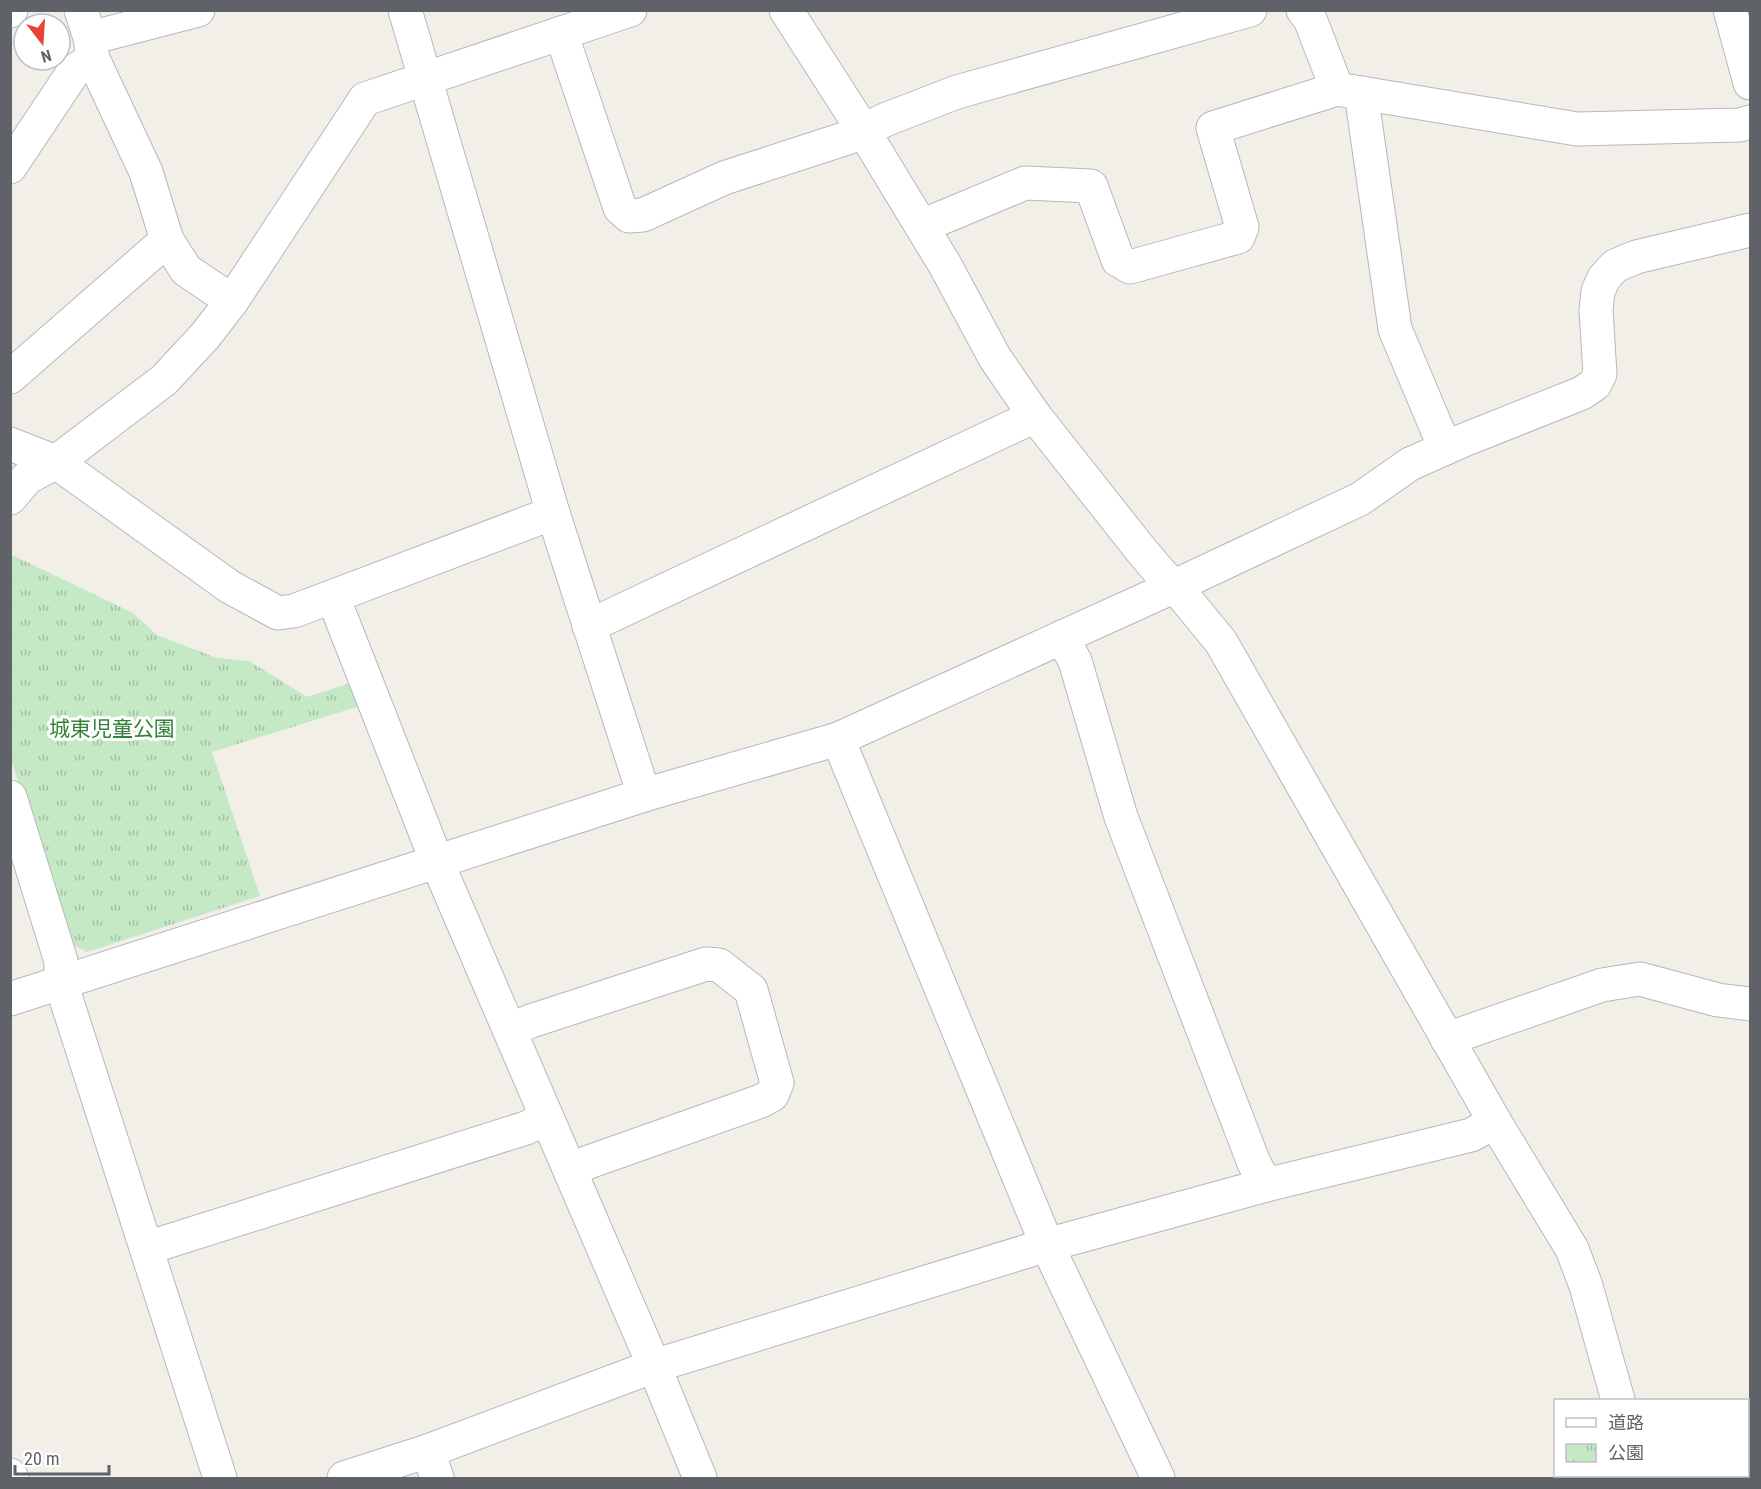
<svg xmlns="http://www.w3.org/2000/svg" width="1761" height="1489" viewBox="0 0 1761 1489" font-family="'Roboto Condensed','Noto Sans JP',sans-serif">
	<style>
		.park { fill: url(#park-tufts) }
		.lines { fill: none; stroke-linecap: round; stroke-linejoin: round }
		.minor-casing { stroke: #b5b8bc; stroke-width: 35 }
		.minor { stroke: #fff; stroke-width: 33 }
		.labels { text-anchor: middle; stroke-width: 6; stroke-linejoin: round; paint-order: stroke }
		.park-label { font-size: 21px; fill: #348238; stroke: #fff }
	</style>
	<defs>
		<pattern id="park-tufts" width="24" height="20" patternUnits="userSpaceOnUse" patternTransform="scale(1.5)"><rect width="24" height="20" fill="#c5e8c5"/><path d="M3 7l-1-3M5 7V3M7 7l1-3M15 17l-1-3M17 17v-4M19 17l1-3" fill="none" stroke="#a3c0a4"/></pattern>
	</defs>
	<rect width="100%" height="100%" fill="#f1efe8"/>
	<path class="park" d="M10 554 133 613 157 635 217 658 249 661 307 697 357 681 366 704 212 752 260 896 87 952 69 943 11 759Z"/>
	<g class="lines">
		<defs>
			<g id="minor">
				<path d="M81 10 90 38 93 59 146 172 167 240 186 270 232 301"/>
				<path d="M405 10 553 513 644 795"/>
				<path d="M786 10 863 130 945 265 995 358 1035 416 1141 550 1163 576 1175 586 1221 642 1495 1122 1572 1249 1586 1286 1618 1400"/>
				<path d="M1303 10 1310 19 1337 89 1577 129 1740 125 1750 122"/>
				<path d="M1730 10 1750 83"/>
				<path d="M10 11 11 10"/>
				<path d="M561 33 620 208 629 216 643 215 724 178 847 138 887 119 957 92 1250 10"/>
				<path d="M90 38 198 10"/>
				<path d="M1361 93 1395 329 1445 448"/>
				<path d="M10 167 74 71 93 59"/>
				<path d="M922 226 1025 183 1091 186 1118 260 1130 267 1238 237 1242 227 1213 128 1337 89"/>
				<path d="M10 377 167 240"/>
				<path d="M10 444 56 462 230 587 278 613 294 611 553 513"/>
				<path d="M10 498 27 478 56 462 164 380 205 336 232 301 365 99 630 10"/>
				<path d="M333 597 437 862 654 1366 700 1478"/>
				<path d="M589 626 1035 416"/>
				<path d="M1062 637 1075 661 1121 817 1254 1163 1266 1185"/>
				<path d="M838 739 1047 1245 1158 1478"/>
				<path d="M10 797 61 961V983L220 1478"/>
				<path d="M10 999 644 795 838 739 1175 586 1360 499 1410 464 1464 440 1582 393 1595 384 1600 374 1596 310 1598 291 1604 278 1615 266 1636 257 1750 230"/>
				<path d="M510 1030 531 1021 706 964 719 965 751 990 777 1083 772 1095 761 1101 586 1163 571 1172"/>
				<path d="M1447 1039 1602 985 1640 979 1718 1000 1750 1004"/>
				<path d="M147 1248 526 1128 547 1118"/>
				<path d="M428 1451 437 1478"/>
				<path d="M10 1475 12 1478"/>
				<path d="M344 1478 428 1451 654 1366 1047 1245 1266 1185 1471 1135 1495 1122"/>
				<path d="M1605 1478 1617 1476"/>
			</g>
		</defs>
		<use href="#minor" class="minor-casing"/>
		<use href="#minor" class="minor"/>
	</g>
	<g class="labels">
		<g class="park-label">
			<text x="112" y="736">城東児童公園</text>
		</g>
	</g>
	<rect width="1761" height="1489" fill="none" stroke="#5f6368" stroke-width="24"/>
	<rect x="1554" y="1399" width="195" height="78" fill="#ffffff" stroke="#bfc1c3" stroke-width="1.5"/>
	<rect x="1566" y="1418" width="30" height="9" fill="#ffffff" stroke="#bfc1c3" stroke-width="1.5"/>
	<text x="1608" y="1429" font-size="18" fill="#5f6368">道路</text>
	<rect x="1566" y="1444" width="30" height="18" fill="url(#park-tufts)" stroke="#bfc1c3" stroke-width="1.5"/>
	<text x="1608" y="1459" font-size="18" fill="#5f6368">公園</text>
	<g transform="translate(42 42) rotate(163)"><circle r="28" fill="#ffffff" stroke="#bfc1c3" stroke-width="1.5"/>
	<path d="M0-4.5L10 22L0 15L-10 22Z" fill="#ea4335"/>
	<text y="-9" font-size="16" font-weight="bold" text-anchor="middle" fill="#5f6368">N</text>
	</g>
	<path d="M15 1465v9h94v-9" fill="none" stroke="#5f6368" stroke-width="3"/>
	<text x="24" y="1465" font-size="18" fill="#5f6368" stroke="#ffffff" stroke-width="4.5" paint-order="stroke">20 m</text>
</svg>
